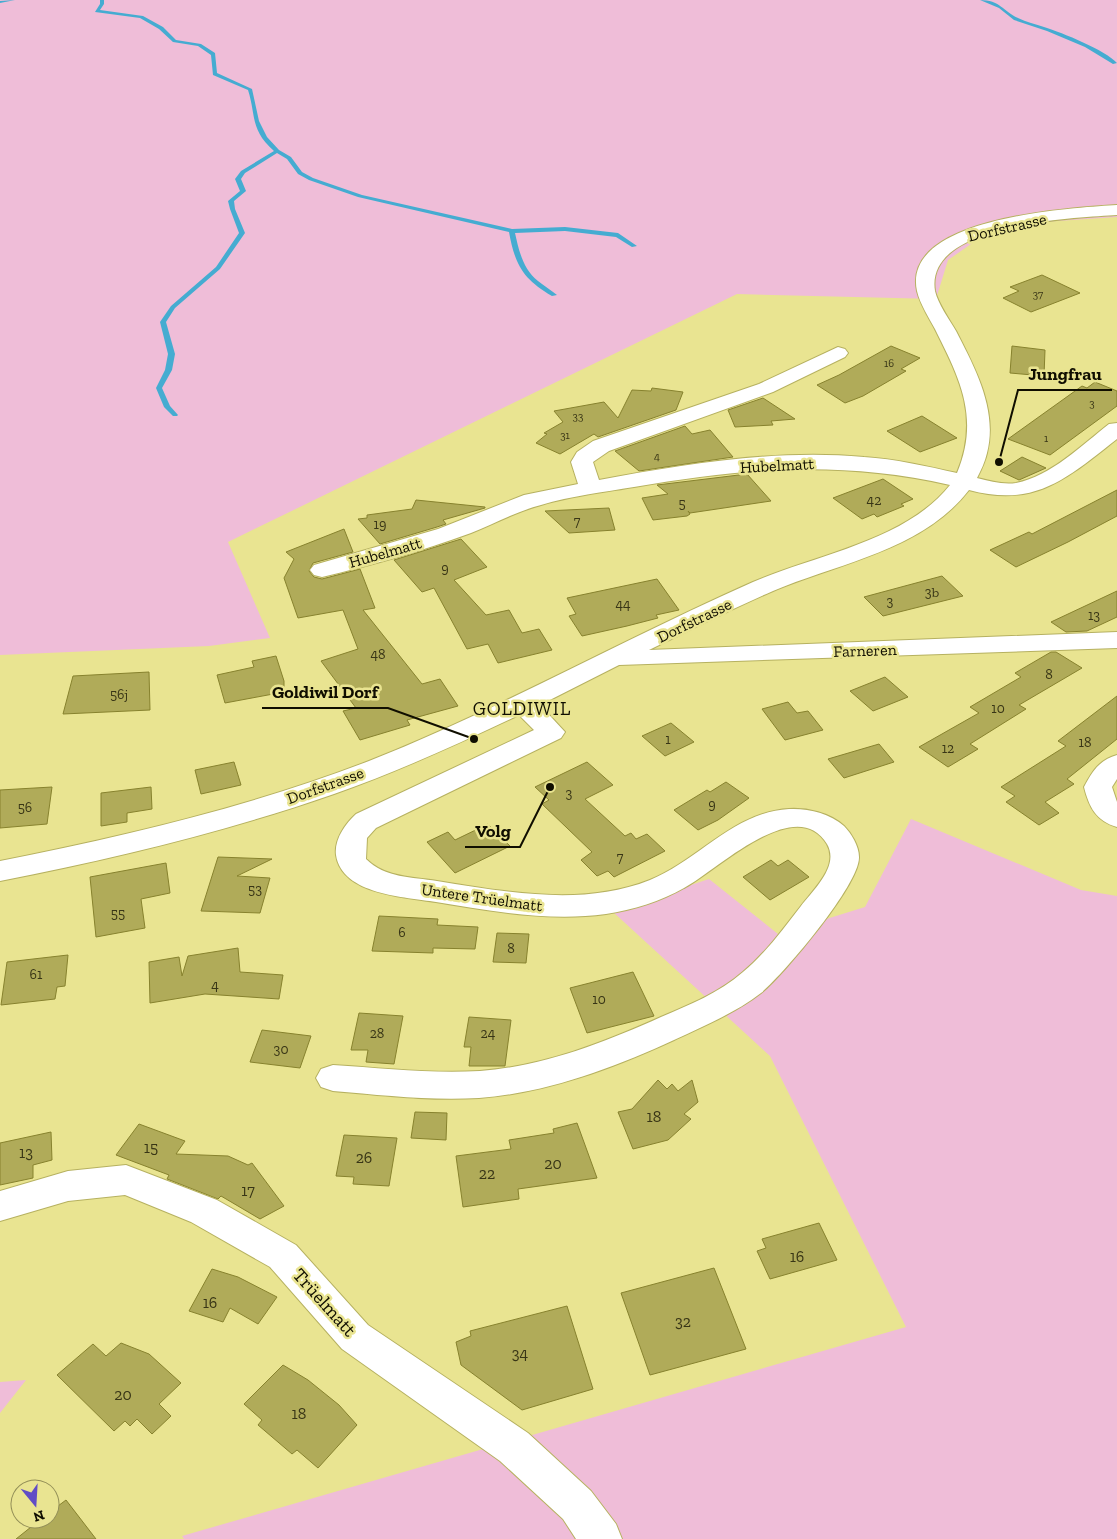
<svg xmlns="http://www.w3.org/2000/svg" width="1117" height="1539" viewBox="0 0 1117 1539" font-family="'Zilla Slab',serif">
	<style>
		.green { fill: #efbdd8 }
		.lines { fill: none; stroke-linecap: round; stroke-linejoin: round }
		.stream { fill: #45acd1; fill-rule: evenodd }
		.building { fill: #b0ab59; stroke: #87822e }
		.minor-casing { stroke: #b6b160; stroke-width: 2 }
		.minor { fill: #fff; fill-rule: evenodd }
		.labels { text-anchor: middle; stroke-width: 5; stroke-linejoin: round; paint-order: stroke }
		.far-number-label { font-size: 11px; fill: #383516 }
		.number-label { font-size: 14px; fill: #383516 }
		.street-label { font-size: 16px; fill: #100e00; stroke: #e9e491 }
		.near-number-label { font-size: 16px; fill: #383516 }
		.quarter-label { font-size: 19px; letter-spacing: 1px; fill: #100e00; stroke: #e9e491 }
		.near-street-label { font-size: 19px; fill: #100e00; stroke: #e9e491 }
		.leader { fill: none; stroke: #100e00; stroke-width: 2 }
		.callout-dot { fill: #100e00; stroke: #e9e491; stroke-width: 2 }
		.callout-label { font-size: 18px; text-anchor: middle; font-weight: bold; fill: #100e00; stroke: #e9e491; stroke-width: 5; stroke-linejoin: round; paint-order: stroke }
	</style>
	<rect width="100%" height="100%" fill="#e9e491"/>
	<g class="green">
		<path d="M0 0H1117V217L1042 222 984 235 948 260 936 299 737 294 228 542 270 638 209 646 0 655Z"/>
		<path d="M911 819 1081 890 1117 896V1539H184L182 1536 906 1327 770 1056 612 911 709 879 778 934 865 907Z"/>
		<path d="M26 1380 0 1413V1382Z"/>
	</g>
	<g class="lines">
		<g class="stream">
			<path d="M15 0 0 3V1Z"/>
			<path d="M100 0H104V4L100 10 143 16 163 27 176 40 201 44 215 53 217 73 252 89 259 121 267 137 279 150 291 157 302 172 313 178 362 195 512 229 565 227 618 233 637 246 632 247 616 237 565 231 515 233C519 251 523 269 538 281 544 286 551 290 557 295L552 296C523 279 515 265 509 232L358 197 309 180 298 174 287 159 277 153 245 173 241 179 246 191 234 201 235 209 245 233 220 269 175 308 166 322 175 354 172 370 162 388 170 406 178 415 177 416H173L164 407 156 388 165 370 168 354 160 322 171 306 216 267 239 233 230 209 228 201 240 191 235 179 241 171 274 151C250 130 256 115 248 90L213 75 211 55 198 46 173 42 159 29 140 18 95 12 100 4Z"/>
			<path d="M980 0C1000 0 1003 11 1018 18 1026 22 1036 24 1044 27 1063 33 1105 50 1117 63L1113 64 1085 47 1047 31 1014 20 999 8Z"/>
		</g>
	</g>
	<g class="building">
		<path d="M1042 275 1080 293 1031 312 1003 298 1019 291 1010 287Z"/>
		<path d="M891 346 920 358 901 369 906 371 863 396 845 403 817 385 839 375Z"/>
		<path d="M1012 346 1045 350 1044 376 1010 373Z"/>
		<path d="M1095 382 1117 391V406L1050 455 1008 439 1082 386 1087 388Z"/>
		<path d="M652 388 683 392 676 410 598 437 594 434 560 454 536 443 547 434 544 433 563 422 554 411 604 402 618 418 632 390 651 391Z"/>
		<path d="M763 398 795 419 771 421 773 425 735 427 728 410Z"/>
		<path d="M922 416 957 438 920 452 887 431Z"/>
		<path d="M685 426 692 434 710 430 733 457 639 471 615 451Z"/>
		<path d="M1022 457 1046 468 1019 480 1000 471Z"/>
		<path d="M747 474 771 501 690 513 688 511 690 514 687 516 653 520 642 498 668 494 657 485Z"/>
		<path d="M883 479 913 499 901 504 904 506 877 517 874 514 862 519 833 498Z"/>
		<path d="M1117 490V516L1068 542 1016 567 990 550 1029 532 1032 534Z"/>
		<path d="M416 500 485 507V508L443 520 446 524 437 527 380 544 358 519 367 518V515L412 509Z"/>
		<path d="M609 508 615 530 569 533 545 511Z"/>
		<path d="M344 529 353 552 313 563 309 571 314 577 322 579 360 569 375 608 363 610 422 684 440 679 458 706 407 720 410 725 360 740 343 711 356 708 321 661 358 649 343 610 298 618 284 578 294 559 286 552Z"/>
		<path d="M461 539 487 567 454 580 486 615 509 610 522 633 539 629 552 650 498 663 488 644 467 649 434 588 422 592 394 560Z"/>
		<path d="M942 576 963 596 883 616 864 597Z"/>
		<path d="M657 579 679 610 656 615 658 618 627 626 582 636 569 616 576 614 567 598Z"/>
		<path d="M1117 591V617L1087 631 1066 632 1051 622Z"/>
		<path d="M1051 652H1056L1082 668 1019 705 1026 709 970 744 978 749 948 767 919 747 979 713 970 707 1021 677 1015 673Z"/>
		<path d="M276 656 284 681V692L225 703 217 675 254 667 252 661Z"/>
		<path d="M149 672 150 710 63 714 73 676Z"/>
		<path d="M885 677 908 697 873 711 850 691Z"/>
		<path d="M1117 696V739L1067 779 1074 784 1045 802 1059 813 1039 825 1006 802 1015 796 1001 787 1066 746 1058 741Z"/>
		<path d="M788 702 797 713 808 711 823 730 785 740 762 709Z"/>
		<path d="M671 723 694 742 665 756 642 736Z"/>
		<path d="M879 744 894 762 844 778 828 759Z"/>
		<path d="M234 762 241 785 201 794 195 770Z"/>
		<path d="M587 762 613 785 585 799 625 836 631 833 636 839 647 834 665 851 614 877 608 871 597 876 581 860 592 852 542 804 549 800 535 787Z"/>
		<path d="M726 782 749 798 718 820 698 830 674 810 707 790 710 792Z"/>
		<path d="M52 787 47 824 0 828V790Z"/>
		<path d="M151 787 152 809 127 813V822L101 826V793Z"/>
		<path d="M488 824 510 846 455 873 427 842 448 832 455 840Z"/>
		<path d="M218 857 272 859 237 876 270 878 260 913 201 911Z"/>
		<path d="M771 860 778 866 788 860 809 877 770 900 743 877Z"/>
		<path d="M166 863 170 893 141 899 145 928 96 937 90 877Z"/>
		<path d="M379 916 438 919 437 925 478 927 475 949 433 948V953L372 951Z"/>
		<path d="M497 933 529 934 526 963 493 962Z"/>
		<path d="M238 948 240 972 283 975 279 999 205 994 150 1003 149 962 179 957 182 976 188 956Z"/>
		<path d="M68 955 65 986 57 987 55 999 1 1005 7 962Z"/>
		<path d="M633 972 654 1016 587 1033 570 988Z"/>
		<path d="M359 1013 403 1016 394 1064 366 1062 368 1050H351Z"/>
		<path d="M469 1017 511 1020 505 1066H469L471 1047H464Z"/>
		<path d="M262 1030 311 1036 300 1068 250 1062Z"/>
		<path d="M658 1080 667 1089 672 1084 678 1091 692 1080 698 1102 684 1114 691 1119 668 1140 633 1149 618 1112 632 1109Z"/>
		<path d="M415 1112 447 1113 446 1140 411 1138Z"/>
		<path d="M577 1123 597 1178 518 1189 519 1199 463 1207 456 1156 511 1149 509 1140 554 1133 553 1129Z"/>
		<path d="M139 1124 185 1141 176 1154 228 1156 248 1165 252 1163 284 1206 260 1219 221 1196 218 1199 167 1179 169 1175 116 1155Z"/>
		<path d="M51 1132 52 1160 33 1165V1178L0 1185V1143Z"/>
		<path d="M344 1135 397 1138 389 1186 353 1184 354 1177 336 1176Z"/>
		<path d="M819 1223 837 1260 770 1279 757 1251 766 1248 762 1239Z"/>
		<path d="M714 1268 746 1349 650 1375 621 1293Z"/>
		<path d="M212 1269 238 1277 277 1297 258 1324 230 1308 223 1322 189 1311Z"/>
		<path d="M567 1306 593 1389 522 1410 461 1365 456 1342 471 1336 470 1331Z"/>
		<path d="M121 1343 149 1354 181 1383 159 1404 171 1416 152 1434 137 1419 130 1426 125 1421 114 1431 57 1375 93 1344 106 1356Z"/>
		<path d="M283 1365 308 1380 339 1405 357 1425 318 1468 297 1450 292 1454 258 1425 262 1420 244 1404Z"/>
		<path d="M66 1500 96 1539H16L41 1519H50V1512Z"/>
	</g>
	<g class="lines">
		<defs>
			<g id="minor">
				<path d="M1117 205V215C1074 218 924 223 935 291 938 304 949 319 956 331 975 368 998 410 987 453 985 462 981 470 977 478 990 481 1003 485 1016 483 1051 476 1082 445 1109 424L1117 423V439C1067 478 1036 508 969 490 923 550 839 563 773 591 731 609 690 630 649 650L1117 632V648L619 665 540 705 565 732 561 738 376 828 367 838 366 859C385 878 412 877 437 881 507 892 582 907 650 880 699 860 734 812 789 809 807 808 830 813 844 826 851 833 859 846 859 857 860 884 784 974 761 993 735 1013 704 1026 674 1040 613 1068 547 1093 479 1098 430 1101 381 1095 333 1091L321 1087 316 1078 321 1069 333 1065C382 1068 431 1074 480 1071 544 1066 603 1043 661 1017 689 1005 719 993 743 972 766 953 783 929 801 906 813 890 840 866 827 844 796 792 715 872 684 888 661 901 633 910 606 914 549 922 492 911 436 902 406 897 342 895 336 855 334 840 345 824 356 814L534 730 519 715C458 744 397 772 334 794 225 832 113 859 0 881V861C125 836 250 807 369 761 500 709 624 639 753 582 815 555 906 541 950 485 840 460 744 468 634 487 604 492 571 496 541 505 517 511 494 524 471 533 422 551 372 565 322 577L314 575 310 570 314 565 438 529 524 495 578 484 571 462 577 452 593 441 759 384 838 347 845 349 848 353 845 357 773 392 609 451 593 462 599 480C685 464 775 449 864 457 895 459 926 466 957 473 980 418 960 379 935 329 929 318 920 304 917 291 901 217 1071 208 1117 205Z"/>
				<path d="M1117 755V779L1112 787 1117 802V827C1096 821 1089 807 1084 787 1092 772 1099 760 1117 755Z"/>
				<path d="M126 1165 217 1200 296 1245 368 1325 528 1433 591 1491 616 1524 622 1539H576L563 1519 500 1461 342 1349 270 1267 191 1222 125 1195 68 1201 0 1221V1191L68 1171Z"/>
			</g>
		</defs>
		<use href="#minor" class="minor-casing"/>
		<use href="#minor" class="minor"/>
	</g>
	<g class="labels">
		<g class="far-number-label">
			<text x="1038" y="298">37</text>
			<text x="889" y="367">16</text>
			<text x="1092" y="407">3</text>
			<text x="578" y="420">33</text>
			<text x="565" y="439">31</text>
			<text x="1046" y="442">1</text>
			<text x="657" y="460">4</text>
		</g>
		<g class="number-label">
			<text x="874" y="505">42</text>
			<text x="682" y="508">5</text>
			<text x="577" y="526">7</text>
			<text x="380" y="529">19</text>
			<text x="445" y="573">9</text>
			<text x="932" y="597">3b</text>
			<text x="890" y="606">3</text>
			<text x="623" y="609">44</text>
			<text x="1094" y="620">13</text>
			<text x="378" y="659">48</text>
			<text x="1049" y="679">8</text>
			<text x="119" y="699">56j</text>
			<text x="998" y="713">10</text>
			<text x="668" y="744">1</text>
			<text x="1085" y="747">18</text>
			<text x="948" y="753">12</text>
			<text x="569" y="798">3</text>
			<text x="712" y="809">9</text>
			<text x="25" y="812">56</text>
			<text x="620" y="862">7</text>
			<text x="255" y="894">53</text>
			<text x="118" y="918">55</text>
			<text x="402" y="937">6</text>
			<text x="511" y="953">8</text>
			<text x="36" y="979">61</text>
			<text x="215" y="990">4</text>
			<text x="599" y="1004">10</text>
			<text x="377" y="1038">28</text>
			<text x="488" y="1038">24</text>
			<text x="281" y="1054">30</text>
		</g>
		<g class="street-label">
			<text transform="translate(1007 227) rotate(-13)" y="6">Dorfstrasse</text>
			<text transform="translate(777 465) rotate(-3)" y="6">Hubelmatt</text>
			<text transform="translate(385 552) rotate(-16)" y="6">Hubelmatt</text>
			<text transform="translate(694 620) rotate(-26)" y="6">Dorfstrasse</text>
			<text transform="translate(865 650) rotate(-2)" y="6">Farneren</text>
			<text transform="translate(325 785) rotate(-20)" y="6">Dorfstrasse</text>
			<text transform="translate(482 897) rotate(8)" y="6">Untere Trüelmatt</text>
		</g>
		<g class="near-number-label">
			<text x="654" y="1122">18</text>
			<text x="151" y="1153">15</text>
			<text x="26" y="1158">13</text>
			<text x="364" y="1163">26</text>
			<text x="553" y="1169">20</text>
			<text x="487" y="1179">22</text>
			<text x="248" y="1196">17</text>
			<text x="797" y="1262">16</text>
			<text x="210" y="1308">16</text>
			<text x="683" y="1327">32</text>
			<text x="520" y="1359">34</text>
			<text x="123" y="1400">20</text>
			<text x="299" y="1419">18</text>
		</g>
		<g class="quarter-label">
			<text x="522" y="715">GOLDIWIL</text>
		</g>
		<g class="near-street-label">
			<text transform="translate(325 1302) rotate(48)" y="7">Trüelmatt</text>
		</g>
	</g>
	<path class="leader" d="M999 462L1018 390H1112M474 739L388 708H262M550 787L520 847H465"/>
	<g class="callout-dot">
		<circle cx="999" cy="462" r="5"/>
		<circle cx="474" cy="739" r="5"/>
		<circle cx="550" cy="787" r="5"/>
	</g>
	<g class="callout-label">
		<text x="1065" y="380">Jungfrau</text>
		<text x="325" y="698">Goldiwil Dorf</text>
		<text x="493" y="837">Volg</text>
	</g>
	<g transform="translate(35 1504) rotate(162)"><circle r="24" fill="#e9e491" stroke="#928e57"/>
	<path d="M0-4L9 19L0 12L-9 19Z" fill="#614dc6"/>
	<text y="-8" font-size="14" font-weight="bold" text-anchor="middle" fill="#100e00">N</text>
	</g>
</svg>
